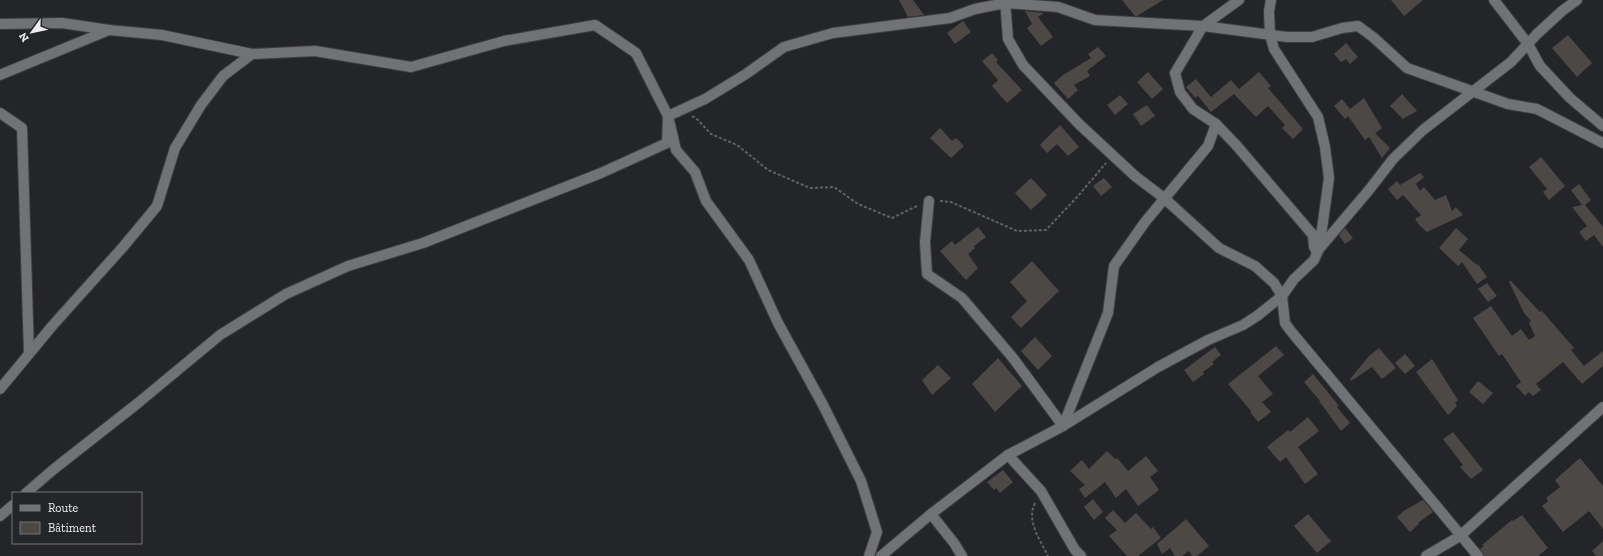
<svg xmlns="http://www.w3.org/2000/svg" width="1603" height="556" viewBox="0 0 1603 556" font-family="'Zilla Slab',serif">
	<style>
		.building { fill: #4c4846 }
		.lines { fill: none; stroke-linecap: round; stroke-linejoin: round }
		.street-casing { stroke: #3f3f42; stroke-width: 12 }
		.path { stroke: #616265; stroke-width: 2; stroke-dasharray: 3 2; stroke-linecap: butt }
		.street { stroke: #717275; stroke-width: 10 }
	</style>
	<rect width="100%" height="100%" fill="#242528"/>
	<g class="building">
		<path d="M899 0H913L924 15 908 17Z"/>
		<path d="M1122 0H1163L1137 16H1135Z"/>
		<path d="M1391 0H1423L1404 16Z"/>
		<path d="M1025 11 1044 13 1038 17 1053 37 1041 46 1027 28 1032 24Z"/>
		<path d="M963 21 971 32 955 44 947 33Z"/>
		<path d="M1568 35 1592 63 1577 77 1552 48Z"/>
		<path d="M1346 43 1358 57 1350 64 1346 59 1341 62 1334 54Z"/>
		<path d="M1098 47 1106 56 1087 71 1090 76 1074 85 1078 90 1068 99 1054 83 1063 75 1091 58 1088 54Z"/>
		<path d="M992 53 998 60 996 62 1022 90 1007 103 992 86 998 80 982 61Z"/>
		<path d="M1148 72 1163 89 1152 99 1137 82Z"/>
		<path d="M1259 72 1271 86 1268 88 1303 129 1293 139 1282 128 1285 125 1268 106 1256 117 1234 94 1211 112 1198 96 1195 98 1186 87 1196 79 1211 97 1231 80 1239 89Z"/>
		<path d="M1402 94 1417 111 1403 119 1390 106Z"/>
		<path d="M1120 95 1128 104 1115 115 1107 105Z"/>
		<path d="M1364 98 1382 128 1375 133 1390 148 1382 158 1369 137 1365 140 1348 116 1345 119 1334 106 1342 99 1350 109Z"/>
		<path d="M1147 105 1155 116 1141 126 1133 114Z"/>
		<path d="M1060 125 1079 147 1068 156 1057 144 1047 153 1040 145Z"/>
		<path d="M940 128 952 141 956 138 964 146 951 158 930 138Z"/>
		<path d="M1541 157 1565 186 1549 200 1543 192 1547 189 1529 167Z"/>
		<path d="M1420 173 1424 177 1416 184 1420 191 1424 187 1435 200 1446 195 1452 211 1456 207 1463 215 1427 232 1420 226 1415 219 1421 215 1403 195 1397 200 1388 189 1397 181 1400 185Z"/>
		<path d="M1031 178 1047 195 1031 210 1015 193Z"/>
		<path d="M1104 178 1112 187 1101 196 1093 186Z"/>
		<path d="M1579 184 1591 200 1585 205 1603 227V247L1594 235 1586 241 1579 232 1587 226 1572 207 1582 205 1571 190Z"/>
		<path d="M978 227 986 237 974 246 975 248 968 254 978 268 966 280 940 251 952 241 955 245Z"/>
		<path d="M1345 228 1353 238 1345 244 1339 235Z"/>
		<path d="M1456 228 1468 239 1459 250 1477 265 1478 264 1487 277 1477 284 1462 262 1458 266 1439 248Z"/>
		<path d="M1032 261 1059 291 1021 328 1011 317 1027 301 1010 282Z"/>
		<path d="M1511 281 1540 312 1542 311 1574 348 1571 350 1584 366 1603 351V366L1582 384 1563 362 1536 384 1541 390 1533 396 1529 392 1525 396 1516 386 1521 382 1502 354 1499 356 1473 318 1491 306 1512 336 1521 329 1529 340 1535 336 1529 323 1531 321 1524 313 1509 282Z"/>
		<path d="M1487 283 1497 296 1488 302 1478 289Z"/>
		<path d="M1035 337 1052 356 1038 370 1021 351Z"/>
		<path d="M1276 346 1284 355 1258 376 1273 394 1262 402 1271 412 1258 422 1250 412 1251 411 1228 384Z"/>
		<path d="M1215 347 1221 355 1212 362 1214 364 1203 372 1204 374 1193 382 1184 370Z"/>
		<path d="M1379 348 1396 368 1382 379 1372 367 1351 381 1350 379 1369 356Z"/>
		<path d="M1405 354 1415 366 1405 374 1395 363Z"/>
		<path d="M998 358 1022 386 995 412 972 384Z"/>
		<path d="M1432 359 1458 400 1455 403 1457 406 1448 415 1416 372Z"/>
		<path d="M938 365 951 378 932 395 922 380Z"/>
		<path d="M1313 374 1339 406 1337 407 1350 423 1341 431 1319 401H1320L1304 382Z"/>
		<path d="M1478 381 1493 393 1483 404 1469 392Z"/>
		<path d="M1308 417 1319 431 1298 447 1318 474 1305 484 1286 457 1280 462 1267 447 1288 430 1290 432Z"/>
		<path d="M1453 432 1483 470 1471 479 1460 467 1463 465 1443 439Z"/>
		<path d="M1107 451 1115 459 1117 458 1128 471 1146 456 1158 471 1150 477 1159 490 1138 506 1126 489 1116 498 1105 482 1085 498 1079 489 1085 485 1070 471 1082 460 1089 469Z"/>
		<path d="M1580 458 1603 486V529L1589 511 1563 532 1542 506 1548 501 1546 498 1560 487 1555 480Z"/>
		<path d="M1003 470 1013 482 1000 493 996 488 994 490 987 482Z"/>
		<path d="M1093 499 1103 512 1094 520 1084 507Z"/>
		<path d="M1423 500 1433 512 1418 523 1419 524 1410 532 1397 517 1405 510Z"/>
		<path d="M1113 510 1125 523 1136 513 1151 529 1153 527 1161 538 1138 556H1127L1109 536 1117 530 1105 518Z"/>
		<path d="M1308 514 1331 541 1317 553 1294 526Z"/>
		<path d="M1522 515 1548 548 1538 556H1484L1480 549 1484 546 1482 545 1512 520 1513 521Z"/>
		<path d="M1186 519 1209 546 1197 556H1192L1189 551 1182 556H1175L1170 548 1162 554 1157 544Z"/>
		<path d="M1603 541V556H1596L1592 551Z"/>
	</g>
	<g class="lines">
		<defs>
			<g id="street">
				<path d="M1005 0 1008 39 1023 65 1079 124 1135 176 1164 198 1219 248 1255 266 1274 283 1282 296 1285 323 1290 330 1478 556"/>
				<path d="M1271 0 1269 11 1270 35 1274 49 1318 117 1325 147 1329 178 1322 229 1316 251"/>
				<path d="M1494 0 1528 44 1540 66 1570 98 1603 126"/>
				<path d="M0 24 62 23 109 30"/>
				<path d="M0 75 109 30 162 35 252 54"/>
				<path d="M0 113 22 128 29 353"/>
				<path d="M1216 124 1237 146 1313 235 1314 247"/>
				<path d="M929 201 925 242 927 274 962 298 1013 358 1063 426"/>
				<path d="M0 389 53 325 123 247 157 206 175 148 201 105 223 76 252 54 315 51 411 67 504 41 595 25 636 53 668 116 676 150 695 172 706 201 749 260 778 323 823 405 861 481 877 532 869 556"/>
				<path d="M1063 426 1108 313 1114 266 1145 222 1208 146 1216 124 1193 109 1180 92 1175 73 1203 26 1239 0"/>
				<path d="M1008 455 1041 491 1075 550 1081 556"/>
				<path d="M26 493 54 469 138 403 220 335 286 294 348 266 423 243 601 173 667 143 668 116 705 99 746 74 784 47 833 33 950 18 975 9 1005 3 1058 7 1095 20 1203 26 1287 37H1312L1342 28 1358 26 1373 37 1407 68 1508 104 1537 109 1603 143"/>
				<path d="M931 514 954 543 962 556"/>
				<path d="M0 516 13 505"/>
				<path d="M881 556 931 514 1008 455 1063 426 1158 367 1208 340 1243 325 1257 316 1282 296 1294 279 1314 260 1319 249 1369 190 1393 159 1423 130 1511 62 1537 34 1562 11 1577 0"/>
				<path d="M1426 556 1460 536 1603 407"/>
			</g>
		</defs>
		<use href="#street" class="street-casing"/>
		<g class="path">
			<path d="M692 116 698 120 711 134 737 145 768 170 810 188 834 187 858 204 892 218 917 206"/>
			<path d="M940 201 951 202 1017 231 1046 230 1078 196 1106 163"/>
			<path d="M1035 503C1026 520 1040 540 1048 556"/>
		</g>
		<use href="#street" class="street"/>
	</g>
	<rect x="12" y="492" width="130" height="52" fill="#242528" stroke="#757578"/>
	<rect x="20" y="505" width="20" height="6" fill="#717275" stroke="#757578"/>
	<text x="48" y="512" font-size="12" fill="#eeeef1">Route</text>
	<rect x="20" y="522" width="20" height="12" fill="#4c4846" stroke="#757578"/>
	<text x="48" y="532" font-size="12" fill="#eeeef1">Bâtiment</text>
	<g transform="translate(32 32) rotate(237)" stroke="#242528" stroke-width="3" paint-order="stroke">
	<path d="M0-3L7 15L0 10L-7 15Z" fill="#eeeef1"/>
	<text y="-6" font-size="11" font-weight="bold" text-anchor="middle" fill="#eeeef1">N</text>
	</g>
</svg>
